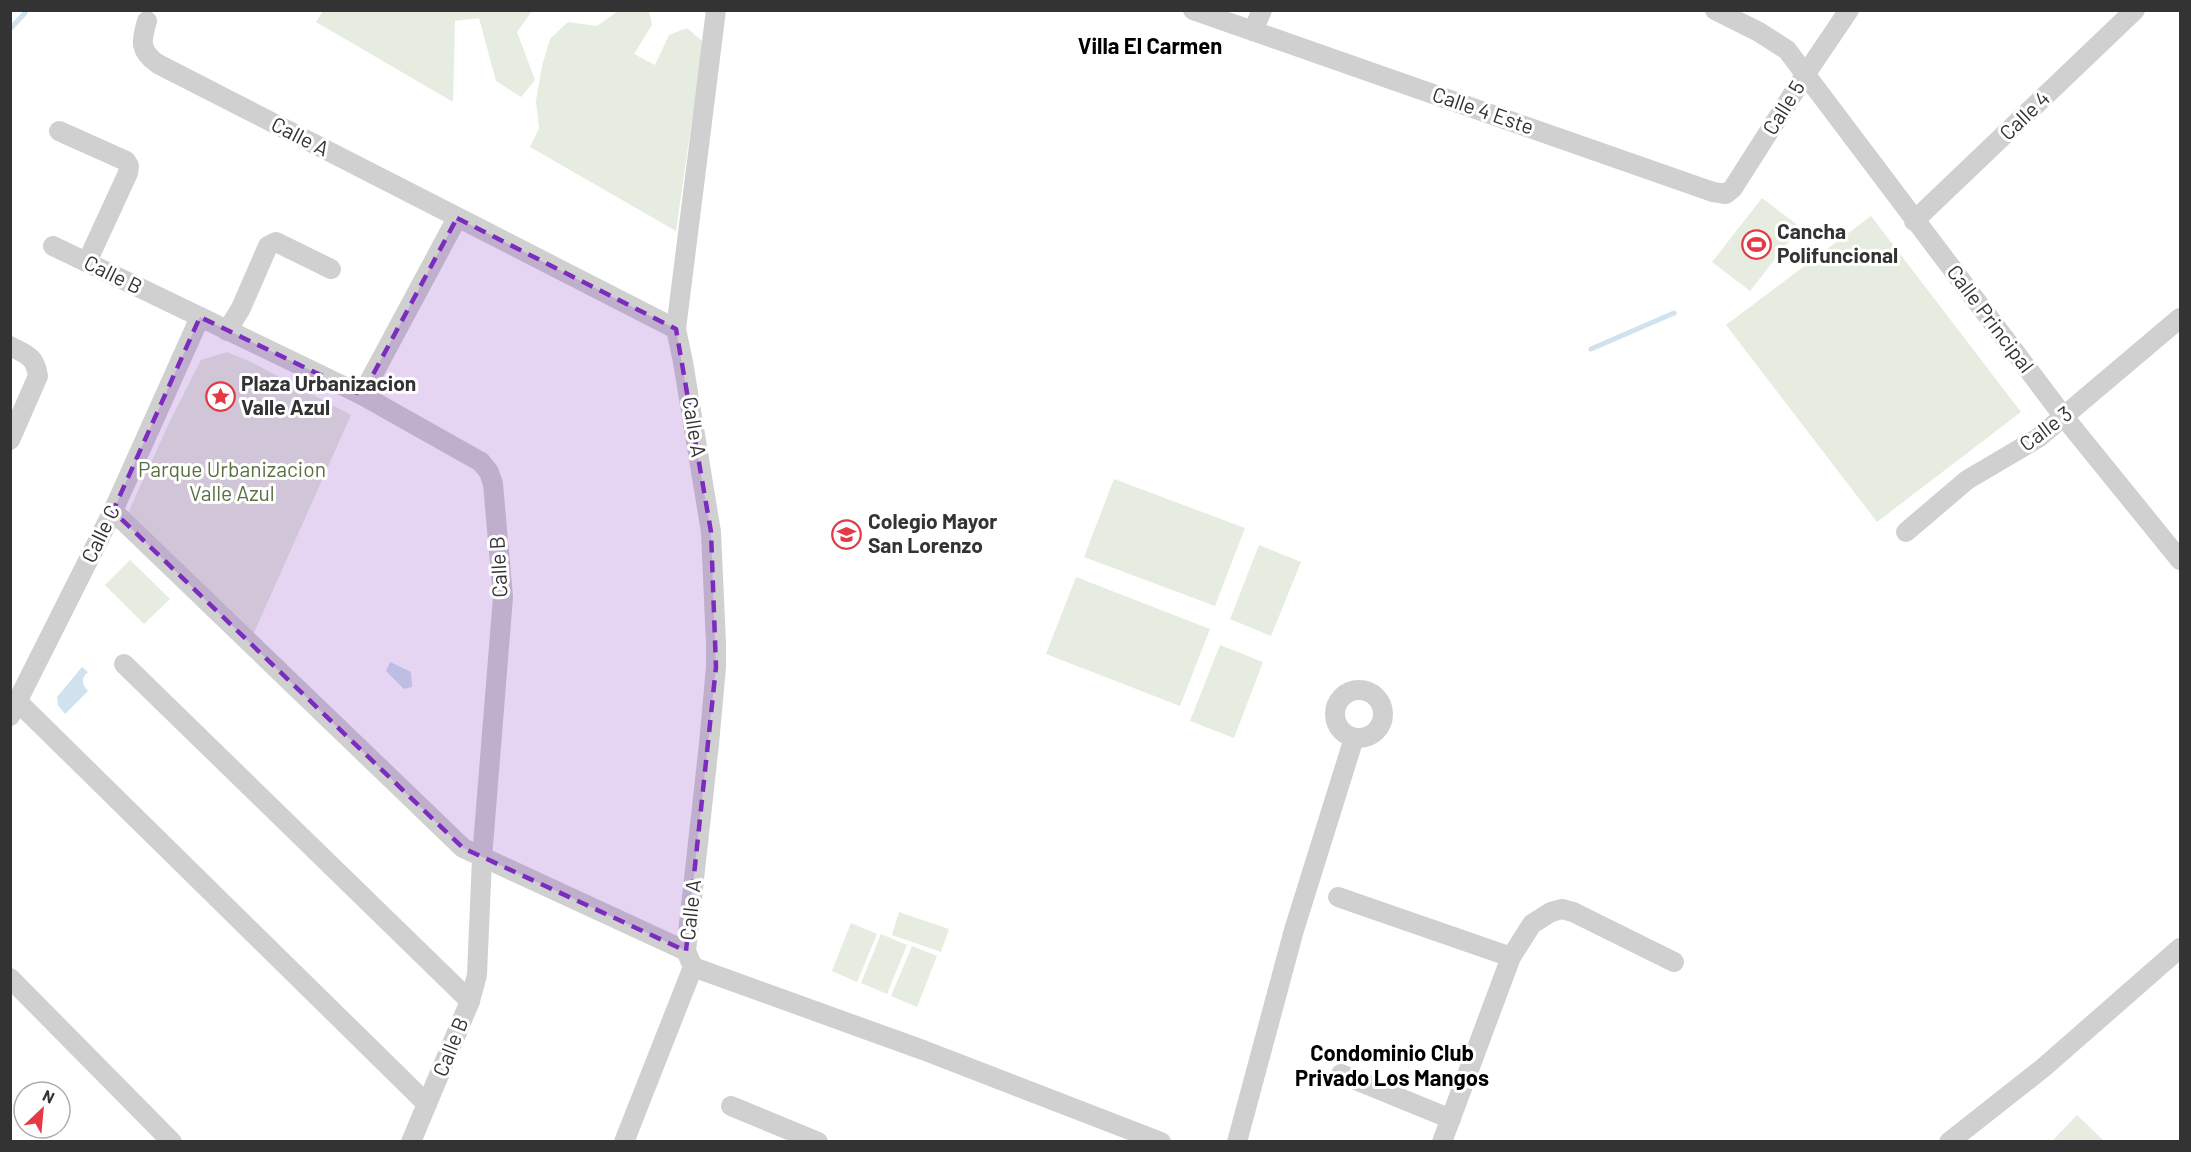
<svg xmlns="http://www.w3.org/2000/svg" width="2191" height="1152" viewBox="0 0 2191 1152" font-family="Barlow,sans-serif">
	<style>
		.green { fill: #e6ecdf }
		.water { fill: #cfe2ee }
		.lines { fill: none; stroke-linecap: round; stroke-linejoin: round }
		.stream { stroke: #cfe2ee; stroke-width: 5 }
		.street { stroke: #d0d0d0; stroke-width: 20 }
		.marked { fill: #7b2cbf; fill-opacity: 0.2; stroke: #7b2cbf; stroke-width: 4.5; stroke-dasharray: 12 8; stroke-linejoin: round }
		.labels { text-anchor: middle; stroke-width: 6; stroke-linejoin: round; paint-order: stroke }
		.street-label { font-size: 21px; fill: #333; stroke: #fff }
		.poi-label { font-size: 21px; font-weight: bold; fill: #333; stroke: #fff; text-anchor: start }
		.park-label { font-size: 21px; fill: #56703f; stroke: #fff }
		.neighbourhood-label { font-size: 22px; font-weight: bold; fill: #000; stroke: #fff }
	</style>
	<rect width="100%" height="100%" fill="#fff"/>
	<g class="green">
		<path d="M323 11H532L517 32 535 80 521 97 496 81 479 18 455 21 453 102 316 22Z"/>
		<path d="M618 11H649L652 25 634 54 655 65 669 35 687 28 703 42 676 231 530 147 539 128 536 101 542 66 550 39 568 22 597 26Z"/>
		<path d="M1762 198 1800 227 1750 291 1712 262Z"/>
		<path d="M1871 216 2021 412 1877 522 1726 325Z"/>
		<path d="M227 352 251 362 351 415 252 637 128 513 170 421 201 360Z"/>
		<path d="M1114 479 1245 528 1215 606 1084 557Z"/>
		<path d="M1259 545 1301 562 1271 636 1230 619Z"/>
		<path d="M130 560 170 599 144 624 105 585Z"/>
		<path d="M1076 577 1210 629 1180 706 1046 654Z"/>
		<path d="M1220 645 1263 662 1234 738 1190 721Z"/>
		<path d="M899 912 949 929 941 952 892 935Z"/>
		<path d="M851 923 877 934 857 982 832 971Z"/>
		<path d="M881 934 907 945 887 994 861 983Z"/>
		<path d="M912 946 937 956 917 1007 891 996Z"/>
		<path d="M2077 1115 2104 1141H2052Z"/>
	</g>
	<g class="water">
		<path d="M390 662 411 672 412 687 404 689 386 671Z"/>
		<path d="M82 667 88 672C80 679 82 684 88 691L65 714 58 705 57 697Z"/>
	</g>
	<g class="lines">
		<g class="stream">
			<path d="M10 29 25 13"/>
			<path d="M1591 349 1674 313"/>
		</g>
		<g class="street">
			<path d="M1193 10 1713 192 1726 194 1733 188 1805 75 1849 10"/>
			<path d="M1715 10 1759 32 1787 50 2064 417 2180 560"/>
			<path d="M147 21C141 41 139 51 158 64L676 329"/>
			<path d="M1253 31 1262 10"/>
			<path d="M59 131 126 161 129 166 128 173 87 262"/>
			<path d="M1914 221 2135 10"/>
			<path d="M53 246 362 395 481 462 489 472 493 484 503 597 482 858 477 975 470 1001 411 1142"/>
			<path d="M227 331 241 308 268 246 276 242 331 269"/>
			<path d="M10 346C27 355 35 356 38 376L10 440"/>
			<path d="M362 395 457 218"/>
			<path d="M113 511 463 848 686 951"/>
			<path d="M1906 532 1967 480 2038 438 2180 318"/>
			<path d="M124 664 470 1001"/>
			<circle cx="1359" cy="714" r="24"/>
			<path d="M17 701 427 1104"/>
			<path d="M10 716 113 511 200 317"/>
			<path d="M1338 897 1511 957"/>
			<path d="M693 967 923 1050 1161 1142"/>
			<path d="M10 978 172 1142"/>
			<path d="M1341 1074 1451 1119"/>
			<path d="M731 1106 818 1142"/>
			<path d="M624 1142 693 967 686 951 709 744 716 667V644L711 532 683 362 676 329 716 10"/>
			<path d="M1237 1142 1294 930 1354 738"/>
			<path d="M1442 1142 1511 957 1532 924 1551 912 1562 909 1573 912 1674 962"/>
			<path d="M1949 1142 2043 1068 2180 948"/>
		</g>
	</g>
	<path class="marked" d="M457 218 676 329 711 532 716 667 686 951 463 848 113 511 200 317 362 395Z"/>
	<defs>
		<symbol id="stadium-ring" viewBox="-11 -11 22 22"><circle r="9.5" fill="#fff" stroke="#e63946" stroke-width="1.5"/><path d="M0-5a6.5 5 0 1 0 0 10a6.5 5 0 1 0 0-10ZM-3.5-1.8h7v3.6h-7Z" fill="#e63946"/></symbol>
		<symbol id="sight-ring" viewBox="-11 -11 22 22"><circle r="9.5" fill="#fff" stroke="#e63946" stroke-width="1.5"/><path d="M0-6L1.8-2.2L6-1.7L2.9 1.2L3.7 5.4L0 3.3L-3.7 5.4L-2.9 1.2L-6-1.7L-1.8-2.2Z" fill="#e63946"/></symbol>
		<symbol id="school-ring" viewBox="-11 -11 22 22"><circle r="9.5" fill="#fff" stroke="#e63946" stroke-width="1.5"/><path d="M0-5L7-2L0 1L-7-2ZM-4 1L0 2.5L4 1V4Q0 6-4 4Z" fill="#e63946"/></symbol>
	</defs>
	<g fill-rule="evenodd">
		<use href="#stadium-ring" x="1740" y="228" width="33" height="33"/>
		<use href="#sight-ring" x="204" y="380" width="33" height="33"/>
		<use href="#school-ring" x="830" y="518" width="33" height="33"/>
	</g>
	<g class="labels">
		<g class="street-label">
			<text transform="translate(1784 108) rotate(-58)" y="7">Calle 5</text>
			<text transform="translate(1483 111) rotate(19)" y="7">Calle 4 Este</text>
			<text transform="translate(2025 116) rotate(-44)" y="7">Calle 4</text>
			<text transform="translate(300 137) rotate(27)" y="7">Calle A</text>
			<text transform="translate(113 275) rotate(26)" y="7">Calle B</text>
			<text transform="translate(1990 319) rotate(53)" y="7">Calle Principal</text>
			<text transform="translate(694 427) rotate(81)" y="7">Calle A</text>
			<text transform="translate(2046 429) rotate(-37)" y="7">Calle 3</text>
			<text transform="translate(101 534) rotate(-64)" y="7">Calle C</text>
			<text transform="translate(499 567) rotate(-93)" y="7">Calle B</text>
			<text transform="translate(691 910) rotate(-84)" y="7">Calle A</text>
			<text transform="translate(451 1047) rotate(-68)" y="7">Calle B</text>
		</g>
		<g class="poi-label">
			<text x="1777" y="239">Cancha<tspan x="1777" dy="24">Polifuncional</tspan></text>
			<text x="241" y="391">Plaza Urbanizacion<tspan x="241" dy="24">Valle Azul</tspan></text>
			<text x="868" y="529">Colegio Mayor<tspan x="868" dy="24">San Lorenzo</tspan></text>
		</g>
		<g class="park-label">
			<text x="232" y="477">Parque Urbanizacion<tspan x="232" dy="24">Valle Azul</tspan></text>
		</g>
		<g class="neighbourhood-label">
			<text x="1150" y="54">Villa El Carmen</text>
			<text x="1392" y="1061">Condominio Club<tspan x="1392" dy="25">Privado Los Mangos</tspan></text>
		</g>
	</g>
	<rect width="2191" height="1152" fill="none" stroke="#333333" stroke-width="24"/>
	<g transform="translate(42 1110) rotate(26)"><circle r="28" fill="#ffffff" stroke="#adadad" stroke-width="1.5"/>
	<path d="M0-4.5L10 22L0 15L-10 22Z" fill="#e63946"/>
	<text y="-9" font-size="16" font-weight="bold" text-anchor="middle" fill="#333333">N</text>
	</g>
</svg>
